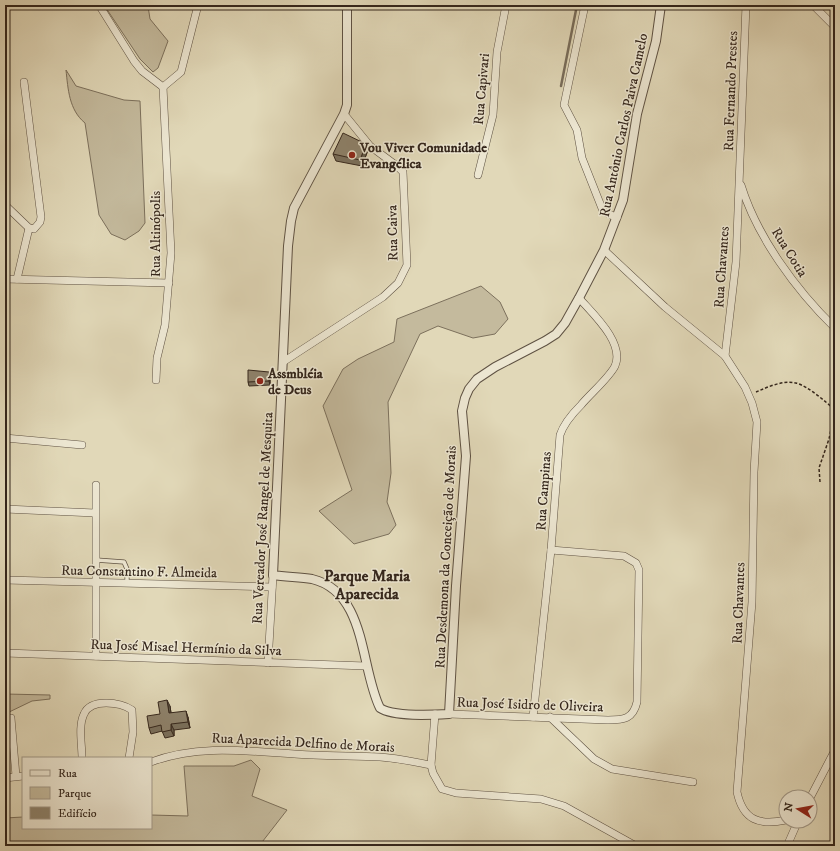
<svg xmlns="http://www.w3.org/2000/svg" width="840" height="851" viewBox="0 0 840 851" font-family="'IM FELL DW Pica',serif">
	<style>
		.green { fill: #c4ba9d; stroke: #7c705c }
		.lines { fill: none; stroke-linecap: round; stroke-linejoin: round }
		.stream { stroke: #786c5a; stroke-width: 2.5 }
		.service-casing { stroke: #5f5243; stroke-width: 5 }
		.minor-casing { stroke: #5f5243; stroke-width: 8 }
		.tertiary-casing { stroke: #5f5243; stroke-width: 10 }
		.path { stroke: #34261c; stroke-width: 1.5; stroke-dasharray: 3 2; stroke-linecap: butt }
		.service { stroke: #ece6d1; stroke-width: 3.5 }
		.minor { stroke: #ece6d1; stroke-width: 7 }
		.tertiary { stroke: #ece6d1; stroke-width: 8 }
		.wall { fill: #7a715e; stroke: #34261c }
		.shaded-wall { fill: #635c4c; stroke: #34261c }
		.building { fill: #8e836d; stroke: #34261c }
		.poi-dot { fill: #8f2418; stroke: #ece6d1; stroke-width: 1.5 }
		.labels { text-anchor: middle; stroke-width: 3; stroke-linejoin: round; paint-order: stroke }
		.street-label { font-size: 14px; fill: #34261c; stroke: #ece6d1 }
		.poi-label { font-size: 14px; font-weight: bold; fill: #34261c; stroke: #ece6d1; text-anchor: start }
		.quarter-label { font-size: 16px; font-weight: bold; fill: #34261c; stroke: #ece6d1 }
	</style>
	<rect width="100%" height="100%" fill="#e1d8b8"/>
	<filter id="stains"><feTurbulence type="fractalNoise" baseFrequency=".005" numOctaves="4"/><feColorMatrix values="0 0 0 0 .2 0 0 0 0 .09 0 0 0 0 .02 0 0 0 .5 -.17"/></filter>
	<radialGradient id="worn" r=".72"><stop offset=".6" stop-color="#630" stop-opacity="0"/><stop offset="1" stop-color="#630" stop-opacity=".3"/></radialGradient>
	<g class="green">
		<path d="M104 5 148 6 150 19 168 41 158 68 153 72 140 59Z"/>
		<path d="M66 70 76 86 124 100 140 101 145 223 139 231 125 240 111 234 99 215 85 123C69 110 68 89 66 70Z"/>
		<path d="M481 286 500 302 508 319 495 334 473 338 438 326 420 334 388 402 391 473 387 502 396 525 389 534 354 544 319 511 352 490 323 406 343 369 358 359 394 342 397 319Z"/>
		<path d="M5 694 50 695V699L32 701 5 714Z"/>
		<path d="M251 760 260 769 252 796 287 810 259 846H5V818L23 817V828H151V815L188 816 184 766H234Z"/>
	</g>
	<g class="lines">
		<path class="stream" d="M561 86 577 5"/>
		<defs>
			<path id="service" d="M96 560 124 562 127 569V584"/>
			<g id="minor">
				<path d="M99 5 134 61 142 71 163 87"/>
				<path d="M585 5 564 105 577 130 582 158 603 211 617 218"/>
				<path d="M746 5 736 262 725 356 745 387 752 403 757 422 754 472 752 602 737 792C743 820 759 826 786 820"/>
				<path d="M813 5 835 27"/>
				<path d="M163 87 181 72 198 5"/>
				<path d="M478 175 493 115 497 52 506 5"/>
				<path d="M741 185C757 237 796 290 835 328"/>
				<path d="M5 205 29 228"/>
				<path d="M604 250 665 307 725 356"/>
				<path d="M5 279 169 283"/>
				<path d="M17 279 29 228 34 229 40 222 41 217 24 82"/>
				<path d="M283 362 383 297 398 283 407 265 403 172 397 166 370 146 344 114"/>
				<path d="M156 380 157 358 165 325 171 253 163 87"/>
				<path d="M5 438 82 445"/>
				<path d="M5 509 95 513"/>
				<path d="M5 580 272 587"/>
				<path d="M5 653 366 666"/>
				<path d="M96 656V485"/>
				<path d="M268 663 273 575"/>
				<path d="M435 714 431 765 433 773 442 789 456 793 541 799 564 806 636 846"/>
				<path d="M449 714 608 720C624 720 633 719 637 702L639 570 636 563 624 556 551 550"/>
				<path d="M533 717 551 550 560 435C564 423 572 414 581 405 590 394 609 378 615 366 625 343 593 314 579 298"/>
				<path d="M550 717 594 759 612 769 693 782"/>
				<path d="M11 718 16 776"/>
				<path d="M82 758C82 745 78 726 84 714 91 698 120 702 132 710L133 732 129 758"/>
				<path d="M151 762C203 742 259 753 313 755 336 756 358 756 380 757 397 758 414 762 431 765"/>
				<path d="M5 778 23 776"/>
				<path d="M810 798 835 750"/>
				<path d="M787 846 798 821"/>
			</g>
			<path id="tertiary" d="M347 5V105L344 114 294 208 291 221 288 246 273 575C286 577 300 577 312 579 367 592 360 668 380 708 394 717 431 715 449 714L456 586 466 456 462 411 465 398 469 389 477 379 495 367 545 341 556 334 565 323 579 298 604 250 623 200 637 114 656 41 661 5"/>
		</defs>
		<use href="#service" class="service-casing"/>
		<use href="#minor" class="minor-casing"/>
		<use href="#tertiary" class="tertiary-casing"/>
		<g class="path">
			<path d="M756 392C768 387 782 380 796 383 808 386 826 402 835 410"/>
			<path d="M820 482 819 468 829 439 835 410"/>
		</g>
		<use href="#service" class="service"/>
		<use href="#minor" class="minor"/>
		<use href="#tertiary" class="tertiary"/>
	</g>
	<g class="wall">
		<path d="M366 144 368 150 362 166 336 161 333 154Z"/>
		<path d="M270 376V385L249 386 248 382Z"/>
		<path d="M170 706 171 713 188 717 190 728 174 730V736L165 738 162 731 151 734 149 728 160 714Z"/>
	</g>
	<g class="shaded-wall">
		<path d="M366 144 368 150 362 166 360 160Z"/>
		<path d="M269 372 270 376V385L269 381Z"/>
		<path d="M167 700 170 706 172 720 169 713Z"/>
		<path d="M186 711 188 717 190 728 188 722Z"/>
		<path d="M171 724 174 730V736L171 730Z"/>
	</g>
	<g class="building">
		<path d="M343 133 366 144 360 160 333 154Z"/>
		<path d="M248 370 269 372V381L248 382Z"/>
		<path d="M167 700 169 713 186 711 188 722 171 724V730L162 732 161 725 149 728 147 716 160 714 158 702Z"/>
	</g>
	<g class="poi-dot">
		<circle cx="352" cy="155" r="4"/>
		<circle cx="260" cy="381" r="4"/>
	</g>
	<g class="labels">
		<g class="street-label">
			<text transform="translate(481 89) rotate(-85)" y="5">Rua Capivari</text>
			<text transform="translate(730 91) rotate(-88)" y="5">Rua Fernando Prestes</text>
			<text transform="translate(623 125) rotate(-78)" y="5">Rua Antônio Carlos Paiva Camelo</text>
			<text transform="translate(392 233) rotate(-91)" y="5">Rua Caiva</text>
			<text transform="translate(155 234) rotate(-90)" y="5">Rua Altinópolis</text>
			<text transform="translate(790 252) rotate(58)" y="5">Rua Cotia</text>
			<text transform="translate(721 267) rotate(-86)" y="5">Rua Chavantes</text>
			<text transform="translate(543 491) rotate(-86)" y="5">Rua Campinas</text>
			<text transform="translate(262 518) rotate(-87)" y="5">Rua Vereador José Rangel de Mesquita</text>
			<text transform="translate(445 557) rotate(-87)" y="5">Rua Desdemona da Conceição de Morais</text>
			<text transform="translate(139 571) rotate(1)" y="5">Rua Constantino F. Almeida</text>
			<text transform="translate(738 603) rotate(-88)" y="5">Rua Chavantes</text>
			<text transform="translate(186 647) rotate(2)" y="5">Rua José Misael Hermínio da Silva</text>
			<text transform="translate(530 704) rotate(2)" y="5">Rua José Isidro de Oliveira</text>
			<text transform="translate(303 742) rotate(3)" y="5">Rua Aparecida Delfino de Morais</text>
		</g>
		<g class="poi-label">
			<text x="360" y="152">Vou Viver Comunidade<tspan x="360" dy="16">Evangélica</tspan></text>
			<text x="268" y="378">Assmbléia<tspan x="268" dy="16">de Deus</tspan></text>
		</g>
		<g class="quarter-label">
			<text x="367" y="581">Parque Maria<tspan x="367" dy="18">Aparecida</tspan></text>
		</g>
	</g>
	<rect width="840" height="851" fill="none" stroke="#e1d8b8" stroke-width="20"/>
	<rect x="6" y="6" width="828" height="839" fill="none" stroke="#34261c" stroke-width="2"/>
	<rect x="10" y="10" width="820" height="831" fill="none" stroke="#34261c"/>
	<rect x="22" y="757" width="130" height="72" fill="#ece6d1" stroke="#a29989"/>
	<rect x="30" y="770" width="20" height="6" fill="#ece6d1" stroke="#a29989"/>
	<text x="58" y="777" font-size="12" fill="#34261c">Rua</text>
	<rect x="30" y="787" width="20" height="12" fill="#c4ba9d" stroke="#a29989"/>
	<text x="58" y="797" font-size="12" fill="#34261c">Parque</text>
	<rect x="30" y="807" width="20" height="12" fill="#8e836d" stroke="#a29989"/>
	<text x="58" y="817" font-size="12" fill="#34261c">Edifício</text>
	<g transform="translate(798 809) rotate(281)"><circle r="19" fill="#ece6d1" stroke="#a29989"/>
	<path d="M0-3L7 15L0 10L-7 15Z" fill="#8f2418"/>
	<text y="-6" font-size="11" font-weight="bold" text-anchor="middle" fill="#34261c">N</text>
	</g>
	<rect width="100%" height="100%" filter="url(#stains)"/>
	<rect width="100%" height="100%" fill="url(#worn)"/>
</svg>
